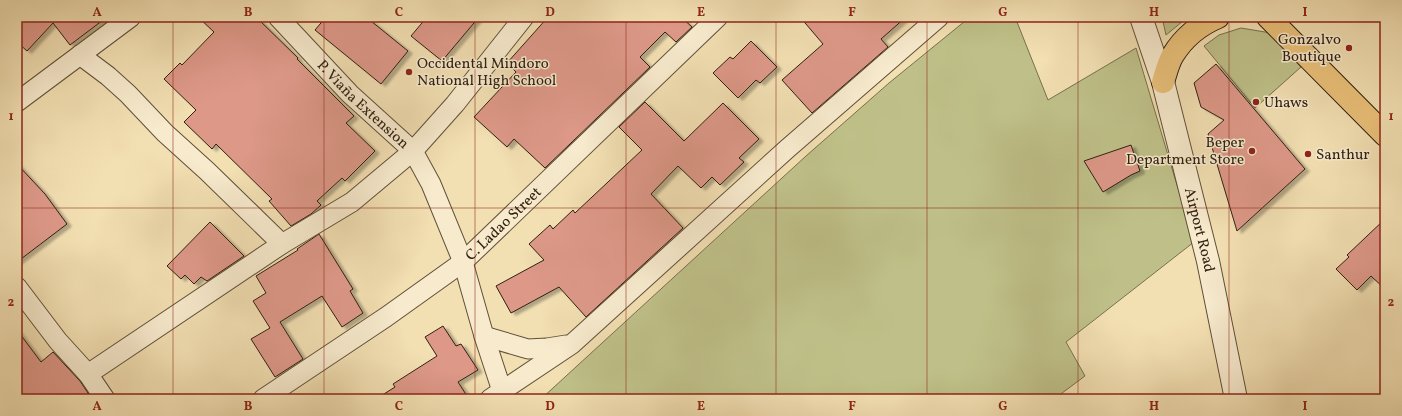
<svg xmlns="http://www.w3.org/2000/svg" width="1402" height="416" viewBox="0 0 1402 416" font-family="Vollkorn,serif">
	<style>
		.green { fill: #bfc089; stroke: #77704d }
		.building { fill: #dd9888; stroke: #2f2011; filter: url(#shadow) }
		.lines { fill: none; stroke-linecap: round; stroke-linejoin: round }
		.minor-casing { stroke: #605039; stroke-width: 21 }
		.tertiary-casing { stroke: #605039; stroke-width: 24 }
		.primary-casing { stroke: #2f2011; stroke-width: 24 }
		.minor { stroke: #f7eacd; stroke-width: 19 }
		.tertiary { stroke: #f7eacd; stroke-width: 22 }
		.primary { stroke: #e9c079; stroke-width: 22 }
		.grid { fill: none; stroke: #8f2418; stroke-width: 1; stroke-opacity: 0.55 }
		.poi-dot { fill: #8f2418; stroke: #f7eacd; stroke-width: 1.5 }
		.labels { text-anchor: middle; stroke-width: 3; stroke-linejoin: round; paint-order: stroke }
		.poi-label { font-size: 15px; fill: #2f2011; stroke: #f7eacd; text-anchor: start }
		.street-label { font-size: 15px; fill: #2f2011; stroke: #f7eacd }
		.neatline { fill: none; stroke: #8f2418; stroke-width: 1.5 }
		.grid-label { font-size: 13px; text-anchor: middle; font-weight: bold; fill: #8f2418 }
	</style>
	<defs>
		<filter id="shadow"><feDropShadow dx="4.5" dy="2.5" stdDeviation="1" flood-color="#0004"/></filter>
	</defs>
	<rect width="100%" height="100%" fill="#f2dfb2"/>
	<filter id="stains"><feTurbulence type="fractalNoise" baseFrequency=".005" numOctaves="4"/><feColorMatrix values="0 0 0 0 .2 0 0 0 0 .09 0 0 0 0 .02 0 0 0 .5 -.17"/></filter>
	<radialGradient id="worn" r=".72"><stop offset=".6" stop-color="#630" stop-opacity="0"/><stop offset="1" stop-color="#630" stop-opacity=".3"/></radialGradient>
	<g class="green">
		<path d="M970 17H1015L1048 100 1136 48 1194 242 1066 342 1085 376 1054 399H541L806 156 889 83Z"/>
		<path d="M1162 17H1188L1166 35Z"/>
		<path d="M1241 28 1271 33 1301 67 1255 108 1204 46 1219 35Z"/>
	</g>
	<g class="building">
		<path d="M17 17H107L70 45 53 23 27 51 17 42Z"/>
		<path d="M198 17H256L298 58 297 59 354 116 346 123 375 151 345 181 342 178 317 201 321 205 311 214 291 226 269 201 272 199 216 144 212 149 184 122 196 110 164 79 180 63 182 65 214 32Z"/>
		<path d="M326 17H366L408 51 381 84 315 30Z"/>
		<path d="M427 17H479L442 61 411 36Z"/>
		<path d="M548 17H681L692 27 676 42 665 32 640 57 650 67 545 168 514 139 507 147 474 117 516 72 507 63Z"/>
		<path d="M800 17H906L881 39 888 47 812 113 782 80 823 44Z"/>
		<path d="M751 41 777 67 760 83 756 80 738 98 713 73 730 57 733 59Z"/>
		<path d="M1216 64 1305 169 1237 231 1208 134 1224 120 1201 107 1194 83Z"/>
		<path d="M645 102 684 141 723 103 759 139 739 158 744 162 720 185 712 177 701 188 678 166 651 194 683 228 586 317 559 287 511 313 496 286 544 260 529 244 550 225 553 229 573 210 575 213 642 150 619 127Z"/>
		<path d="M1131 145 1140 171 1131 175 1103 192 1084 161Z"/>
		<path d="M17 164 45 194 67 224 17 262Z"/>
		<path d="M1385 219V289L1371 276 1357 290 1336 269 1349 257 1347 255Z"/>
		<path d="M210 222 244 256 207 281 201 277 194 284 185 275 181 279 167 266Z"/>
		<path d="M319 234 353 289 350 291 363 313 342 327 322 296 280 322 303 359 275 377 251 339 270 328 253 301 266 293 256 276 298 250 297 249Z"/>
		<path d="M443 326 456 346 461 344 478 370 458 382 469 399H376L395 387 393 384 437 356 425 337Z"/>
		<path d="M17 330 41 362 53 352 80 381 92 399H17Z"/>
	</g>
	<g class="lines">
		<defs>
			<g id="minor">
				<path id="s1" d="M278 17 350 94 413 151 431 184 463 262 484 336 502 391"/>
				<path d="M80 55 108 76 128 94 165 133 207 171 282 244"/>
				<path d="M17 102 131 17"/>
				<path d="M17 287 58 341 88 374 105 399"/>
				<path d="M484 336 528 349 547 348 566 345"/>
				<path d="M88 374 282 244 352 202 413 151 455 104 524 17"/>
				<path id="s2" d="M263 399 386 317 463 262 718 17"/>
				<path d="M490 399 572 344 787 149 939 17"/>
			</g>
			<g id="tertiary">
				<path id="s3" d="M1141 17 1163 82 1208 261 1236 399"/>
			</g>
			<g id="primary">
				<path d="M1268 17 1385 135"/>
				<path d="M1163 82C1166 73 1168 63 1173 55 1184 37 1199 25 1218 17"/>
			</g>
		</defs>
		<use href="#minor" class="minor-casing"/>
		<use href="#tertiary" class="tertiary-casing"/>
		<use href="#primary" class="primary-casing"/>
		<use href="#minor" class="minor"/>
		<use href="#tertiary" class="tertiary"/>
		<use href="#primary" class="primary"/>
	</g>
	<path class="grid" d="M173 17V399M324 17V399M475 17V399M626 17V399M776 17V399M927 17V399M1078 17V399M1229 17V399M17 208H1385"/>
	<g class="poi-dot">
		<circle cx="1349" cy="48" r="4"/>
		<circle cx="409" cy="72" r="4"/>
		<circle cx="1256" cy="102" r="4"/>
		<circle cx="1252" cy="151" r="4"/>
		<circle cx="1308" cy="154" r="4"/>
	</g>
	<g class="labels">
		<g class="poi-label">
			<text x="1341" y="44" text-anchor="end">Gonzalvo<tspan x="1341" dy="17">Boutique</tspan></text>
			<text x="417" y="68">Occidental Mindoro<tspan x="417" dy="17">National High School</tspan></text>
			<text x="1264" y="107">Uhaws</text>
			<text x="1244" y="147" text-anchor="end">Beper<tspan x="1244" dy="17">Department Store</tspan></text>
			<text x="1316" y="159">Santhur</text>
		</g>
		<g class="street-label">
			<text dy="5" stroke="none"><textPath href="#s1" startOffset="122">P. Viaña Extension</textPath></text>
			<text dy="5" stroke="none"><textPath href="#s2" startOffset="298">C. Ladao Street</textPath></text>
			<text dy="5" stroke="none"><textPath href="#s3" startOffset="221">Airport Road</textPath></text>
		</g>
	</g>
	<rect width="1402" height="416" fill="none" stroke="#f2dfb2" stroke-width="44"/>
	<rect x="22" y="22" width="1358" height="372" class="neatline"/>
	<g class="grid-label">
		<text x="97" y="16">A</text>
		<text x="248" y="16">B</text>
		<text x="399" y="16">C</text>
		<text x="550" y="16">D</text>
		<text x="701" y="16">E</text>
		<text x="852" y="16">F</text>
		<text x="1003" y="16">G</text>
		<text x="1154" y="16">H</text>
		<text x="1305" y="16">I</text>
		<text x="11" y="120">1</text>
		<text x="1391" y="120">1</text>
		<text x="11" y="306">2</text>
		<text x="1391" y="306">2</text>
		<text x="97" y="410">A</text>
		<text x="248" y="410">B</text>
		<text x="399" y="410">C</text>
		<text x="550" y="410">D</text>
		<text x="701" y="410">E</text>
		<text x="852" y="410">F</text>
		<text x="1003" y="410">G</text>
		<text x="1154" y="410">H</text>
		<text x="1305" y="410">I</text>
	</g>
	<rect width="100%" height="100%" filter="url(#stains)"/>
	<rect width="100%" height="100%" fill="url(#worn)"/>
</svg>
